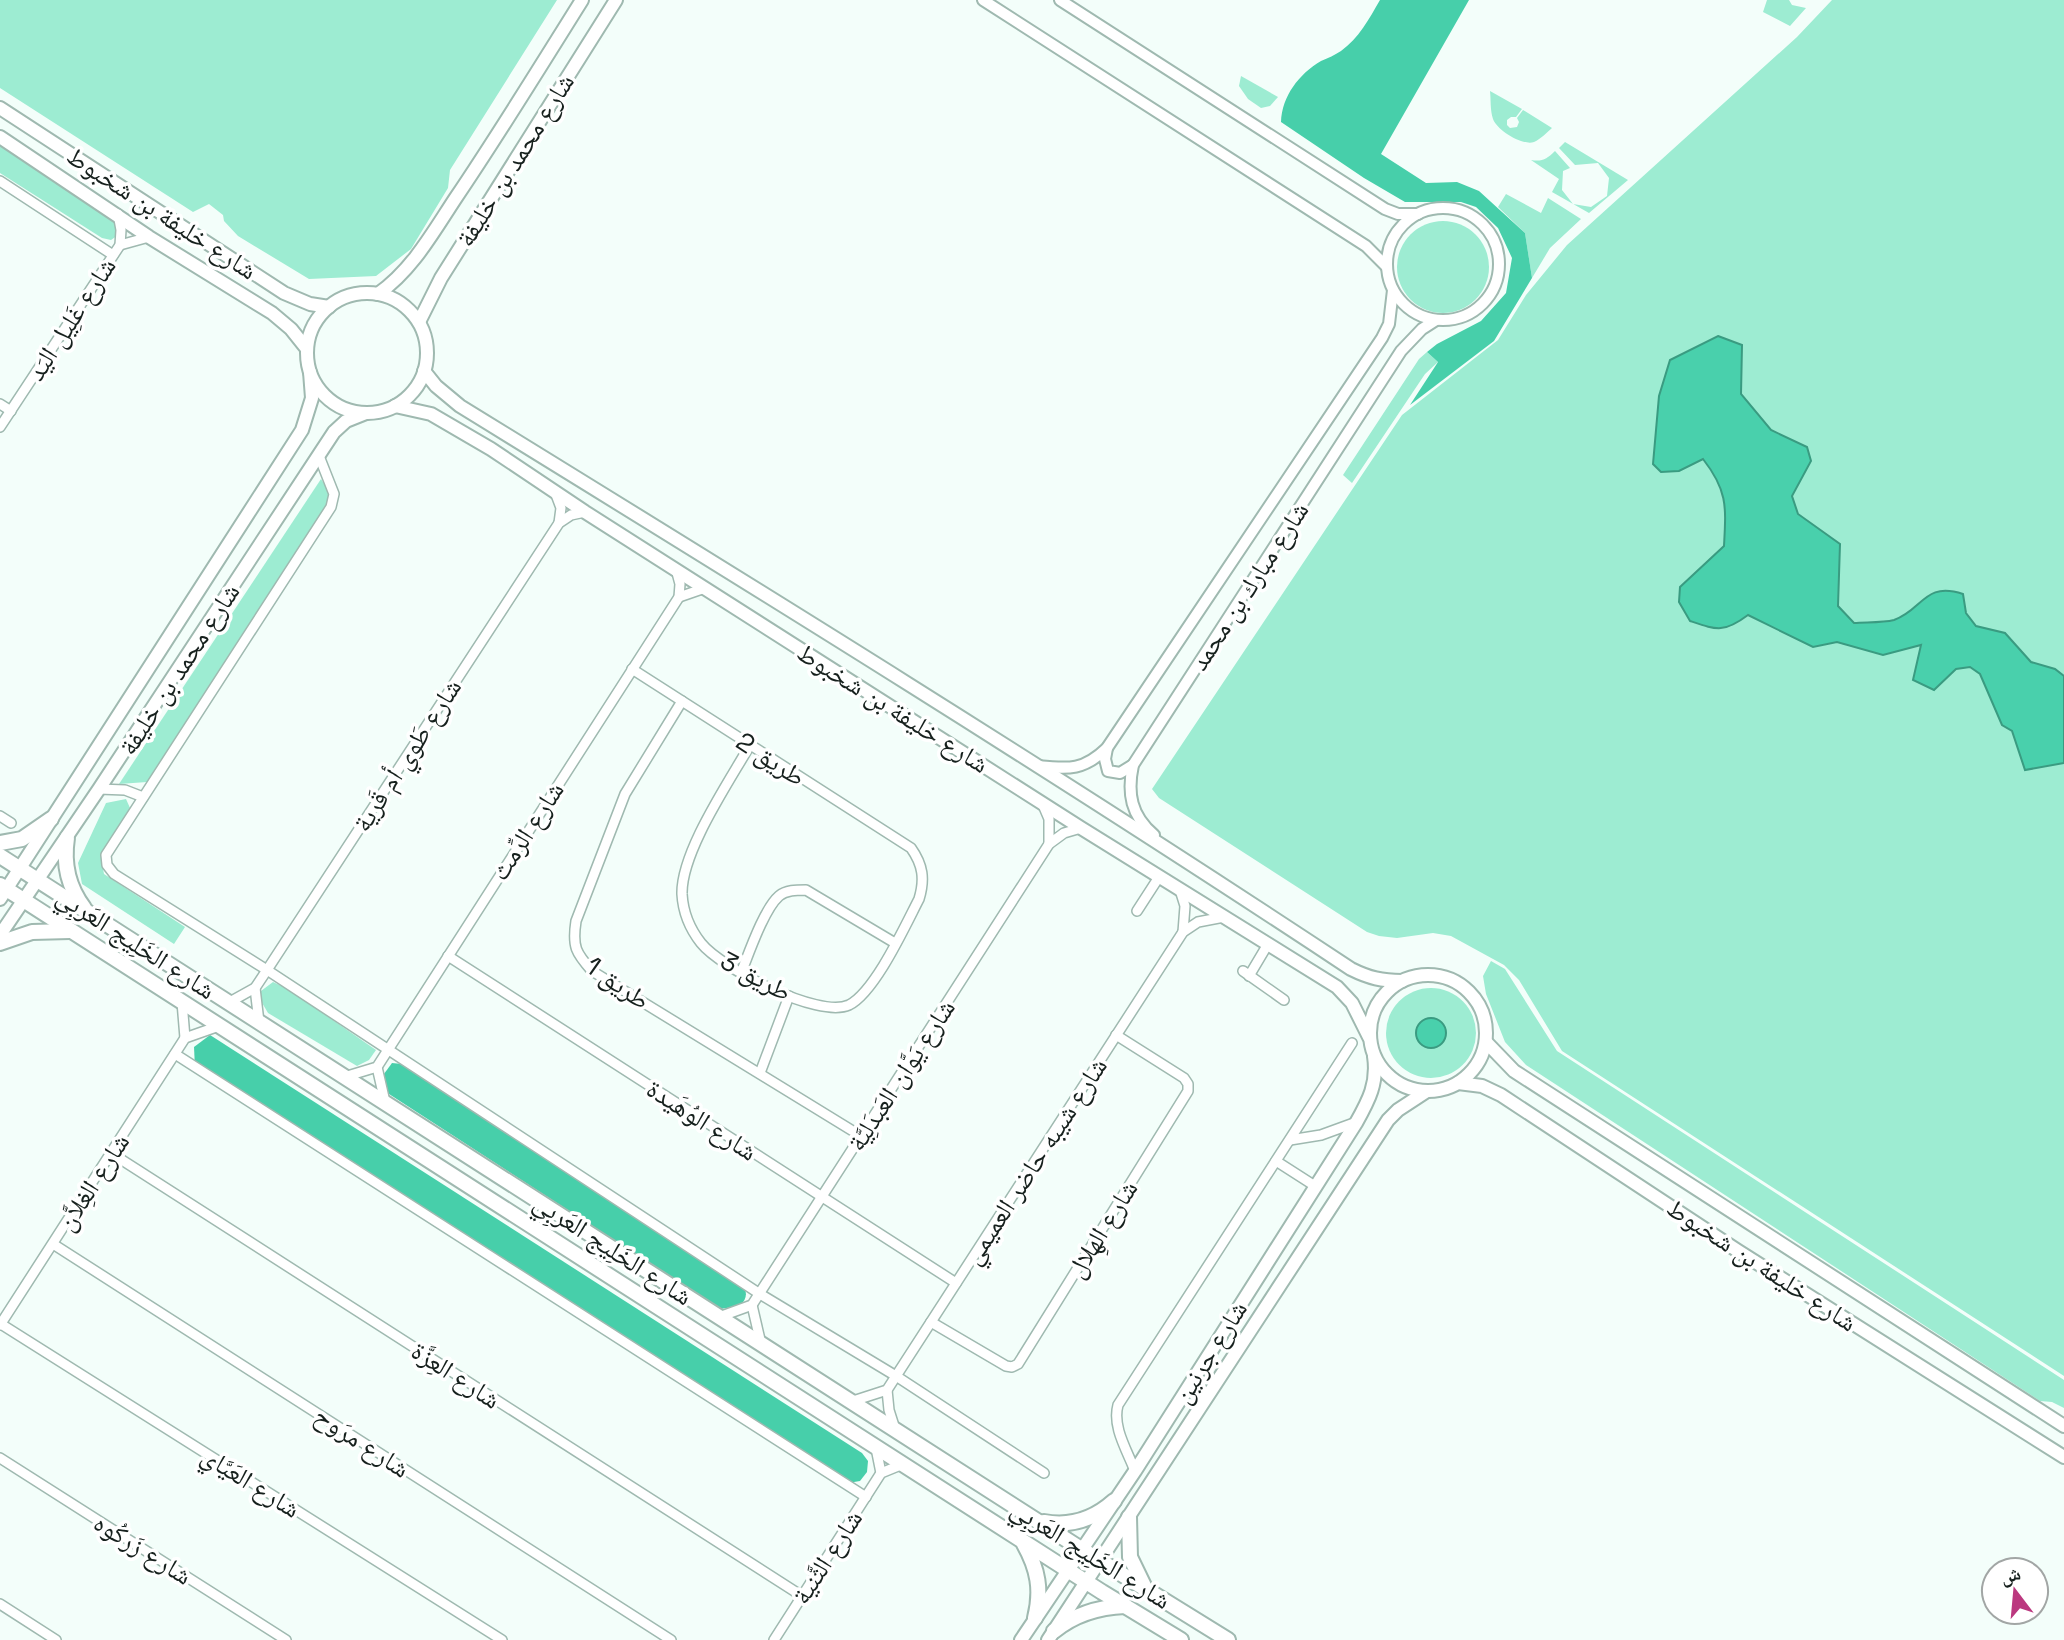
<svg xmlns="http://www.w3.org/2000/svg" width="2064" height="1640" viewBox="0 0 2064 1640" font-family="'Space Grotesk','Noto Naskh Arabic',sans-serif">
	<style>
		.green { fill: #9decd2 }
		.forest { fill: #47cfaa }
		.water { fill: #49d0ac; stroke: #3a9b81; stroke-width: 2 }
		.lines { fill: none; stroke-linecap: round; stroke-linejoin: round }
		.minor-casing { stroke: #9fb9b0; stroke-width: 12 }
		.tertiary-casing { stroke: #9fb9b0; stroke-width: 14 }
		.secondary-casing { stroke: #9fb9b0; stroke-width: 16 }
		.trunk-casing { stroke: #9fb9b0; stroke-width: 18 }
		.minor { stroke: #fff; stroke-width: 9 }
		.tertiary { stroke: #fff; stroke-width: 10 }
		.secondary { stroke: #fff; stroke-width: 12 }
		.trunk { stroke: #fff; stroke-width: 14 }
		.labels { text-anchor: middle; stroke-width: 7; stroke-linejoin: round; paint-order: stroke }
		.street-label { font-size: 26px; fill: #16201d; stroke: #fff }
	</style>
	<rect width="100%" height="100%" fill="#f3fefa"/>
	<g class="green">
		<path d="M0 0H557L450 170 448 188 411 249 376 276 309 279 238 236 224 221 223 215 209 204 193 212 0 88Z"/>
		<path d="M1767 0H1789L1792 5 1806 8 1790 26 1763 12Z"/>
		<path d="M1832 0H2064V1376L1562 1051 1519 980 1504 965 1451 936 1433 933 1397 938 1379 936 1367 932 1159 798 1152 789 1402 415 1498 340 1526 295 1567 245 1797 37Z"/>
		<path d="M1241 76 1278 97 1270 106 1261 108 1248 99 1239 86Z"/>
		<path d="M1490 91 1522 109 1516 117H1511L1507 120V125L1510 128 1517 127 1519 122 1517 118 1523 110 1552 128C1547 132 1541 139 1534 142 1522 146 1497 130 1493 119 1490 110 1491 100 1490 91Z"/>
		<path d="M1565 142 1628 180 1589 213 1552 192 1559 179 1531 160C1542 162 1547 159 1555 151L1570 168 1563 171 1562 190 1573 204 1591 207 1607 196 1609 178 1598 163 1575 165 1559 148Z"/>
		<path d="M0 143 119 221 121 233 111 240 102 238 0 173Z"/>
		<path d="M1506 194 1541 213 1548 198 1581 219 1550 248 1532 278 1525 233 1498 207Z"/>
		<circle cx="1443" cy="267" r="46"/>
		<path d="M1427 352 1438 362 1425 374 1352 483 1343 475 1419 359Z"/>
		<path d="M321 479 332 496 147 782 119 784Z"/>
		<path d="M126 799 130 808 101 858 104 874 185 927 174 944 82 884 78 863 106 803Z"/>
		<path d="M1491 961 1505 969 1557 1051 2064 1380V1408L2052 1402 2040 1401 1526 1065 1505 1042 1486 994 1483 976Z"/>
		<path d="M273 982 288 989 376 1050 369 1060 357 1066 268 1013 261 1001V991Z"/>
		<circle cx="1431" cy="1033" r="45"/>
	</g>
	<g class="forest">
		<path d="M1380 0H1469L1381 154 1426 183 1457 182 1479 191 1525 233 1532 278 1494 341 1410 405 1438 362 1427 352 1437 344 1481 321 1506 293 1512 258 1498 228 1476 207 1461 202H1405L1364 178 1281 122C1282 96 1299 74 1321 61 1328 58 1335 55 1341 51 1359 38 1369 19 1380 0Z"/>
		<path d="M210 1035 862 1453 868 1461 867 1472 860 1481 848 1483 195 1068 194 1047Z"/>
		<path d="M392 1063 402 1064 742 1284C748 1293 747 1298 740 1306L720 1309 389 1094 381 1078Z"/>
	</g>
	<g class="water">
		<path d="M1718 336 1742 345 1741 394 1771 430 1807 447 1811 461 1792 496 1798 514 1840 544 1838 606 1854 623C1866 622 1882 623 1894 620 1923 610 1924 581 1963 594L1966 613 1976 626 2005 633 2031 662 2055 669 2064 676V763L2025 770 2012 731 2002 725 1980 674 1970 667 1956 669 1934 690 1913 680 1921 645 1883 655 1837 642 1813 647 1748 615C1724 633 1717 630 1690 621L1679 602 1680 587 1724 546C1726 507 1728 491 1703 459L1679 471 1661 472 1653 464 1659 396 1670 360Z"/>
		<circle cx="1431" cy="1033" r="15"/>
	</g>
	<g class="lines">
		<defs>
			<g id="minor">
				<path d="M0 181 113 255"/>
				<path d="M120 245 149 237"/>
				<path d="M0 404 11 411"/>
				<path d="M0 427 120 245 121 230 118 214"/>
				<path d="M319 456 334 494 331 507 106 855 107 865 114 874 267 970 760 1294 896 1376 1044 1473"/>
				<path d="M555 492 561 508 559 523"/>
				<path d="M679 597 705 588"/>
				<path d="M632 669 911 848C923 865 925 879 919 899 905 926 875 992 849 1005 818 1019 721 968 701 943 690 929 683 912 682 894 681 852 729 782 750 745"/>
				<path d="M682 701 625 794 576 921C572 947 576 953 592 971L861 1136"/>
				<path d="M99 789 125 790 143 797"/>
				<path d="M1043 805 1049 819V844"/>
				<path d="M0 816 11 823"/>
				<path d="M1180 890 1185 906 1183 932"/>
				<path d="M1137 911 1159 877"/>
				<path d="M448 956 956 1283"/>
				<path d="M1243 971 1284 1000"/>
				<path d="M741 973C749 953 764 909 779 896 786 890 796 890 806 890L895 943"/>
				<path d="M1249 976 1268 944"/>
				<path d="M255 988 259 1022"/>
				<path d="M182 1002 185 1038"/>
				<path d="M228 1003 255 988 267 970 559 523 571 515 585 512"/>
				<path d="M175 1054 866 1497"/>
				<path d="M377 1067 385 1102"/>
				<path d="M760 1073 789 996"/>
				<path d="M344 1077 377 1067 679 597 680 584 676 569"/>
				<path d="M1290 1140 1321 1135 1354 1123"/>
				<path d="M111 1153 802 1596"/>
				<path d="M1276 1161 1315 1186"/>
				<path d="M53 1244 671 1640"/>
				<path d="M752 1305 761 1344"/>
				<path d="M719 1317 752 1305 1049 844 1064 833 1081 828"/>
				<path d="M931 1322 1006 1366 1012 1367 1018 1364 1188 1091V1084L1184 1078 1116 1035"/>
				<path d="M1 1324 502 1640"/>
				<path d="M0 1325 185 1038 219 1026"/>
				<path d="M887 1390 889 1410 895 1429"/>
				<path d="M853 1401 887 1390 1183 932 1198 922 1224 917"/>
				<path d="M876 1448 881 1473"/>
				<path d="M0 1458 286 1640"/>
				<path d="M1135 1471C1127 1450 1112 1427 1118 1405L1352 1043"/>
				<path d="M0 1604 56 1640"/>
				<path d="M774 1640 881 1473 903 1464"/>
			</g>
			<g id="tertiary">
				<path d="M983 0 1366 246 1387 267"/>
				<path d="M1060 0 1385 209 1398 214H1418"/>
				<circle cx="1443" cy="264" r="56"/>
				<path d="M1107 748 1105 759 1108 771 1120 773 1133 765"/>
				<path d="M1037 766C1069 769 1083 771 1107 748L1382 338 1389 324 1393 290"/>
				<path d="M1154 835C1131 816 1127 793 1133 765L1401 351 1422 329 1436 320"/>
			</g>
			<g id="secondary">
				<path d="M0 108 284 293 310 304 329 307"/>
				<path d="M0 137 149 237 272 313 291 329 307 349"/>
				<circle cx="367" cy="353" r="60"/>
				<path d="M378 294C412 270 432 234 455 199 499 134 540 67 582 0"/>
				<path d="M419 322 441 278 616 0"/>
				<path d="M424 371 436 386 460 406C759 590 1058 775 1351 969 1369 978 1382 981 1402 981"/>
				<path d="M395 406 431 414 491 449 585 512 1081 828 1337 987 1352 1003 1369 1037"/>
				<path d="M0 899 302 430 312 398 310 372"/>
				<path d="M0 935 99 789 334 432 346 421 366 413"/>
				<circle cx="1428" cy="1033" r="58"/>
				<path d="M1486 1042 1514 1071 2064 1426"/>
				<path d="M1458 1083 1482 1086 1501 1095 1738 1251 2064 1457"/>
				<path d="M1021 1640 1135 1471 1356 1123C1369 1100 1378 1083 1374 1056"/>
				<path d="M1048 1640 1388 1120 1398 1110 1427 1091"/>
			</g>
			<g id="trunk">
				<path d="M67 838C63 864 68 887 84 908"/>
				<path d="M0 843 22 839 51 819"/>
				<path d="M0 856 1081 1549 1228 1640"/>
				<path d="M0 885 1102 1592 1181 1640"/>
				<path d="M0 943 32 932 70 931"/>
				<path d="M1129 1517 1130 1557 1145 1588"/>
				<path d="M1044 1522C1071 1527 1094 1519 1114 1501"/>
				<path d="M1024 1544C1038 1569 1042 1590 1035 1618"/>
				<path d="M1054 1631C1075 1614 1098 1607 1125 1606"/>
			</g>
		</defs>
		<use href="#minor" class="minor-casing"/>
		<use href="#tertiary" class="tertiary-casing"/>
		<use href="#secondary" class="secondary-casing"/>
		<use href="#trunk" class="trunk-casing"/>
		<use href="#minor" class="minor"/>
		<use href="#tertiary" class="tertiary"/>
		<use href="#secondary" class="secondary"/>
		<use href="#trunk" class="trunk"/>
	</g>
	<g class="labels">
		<g class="street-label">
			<text transform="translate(515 160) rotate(-58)" y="9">شارع محمد بن خليفة</text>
			<text transform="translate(162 213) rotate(33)" y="9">شارع خليفة بن شخبوط</text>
			<text transform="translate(71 319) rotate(-57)" y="9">شارع غَلِيل اليَد</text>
			<text transform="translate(1249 586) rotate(-57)" y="9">شارع مبارك بن محمد</text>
			<text transform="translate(179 669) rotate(-57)" y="9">شارع محمد بن خليفة</text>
			<text transform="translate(893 708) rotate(32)" y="9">شارع خليفة بن شخبوط</text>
			<text transform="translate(407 755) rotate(-57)" y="9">شارع طَوي أم قَرية</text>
			<text transform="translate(771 759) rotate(33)" y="9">طريق 2</text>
			<text transform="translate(527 831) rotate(-57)" y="9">شارع الرِّمث</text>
			<text transform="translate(136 943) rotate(33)" y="9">شارع الخَلِيج العَربِي</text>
			<text transform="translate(756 976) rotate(28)" y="9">طريق 3</text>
			<text transform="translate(618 983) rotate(35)" y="9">طريق 1</text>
			<text transform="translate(901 1075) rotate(-57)" y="9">شارع يَوَّان العَبدَلِيَّة</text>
			<text transform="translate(702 1120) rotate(33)" y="9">شارع الوُهَيدة</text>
			<text transform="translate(1035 1161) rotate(-57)" y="9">شارع شيبه حاضر العميمي</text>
			<text transform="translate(93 1182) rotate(-57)" y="9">شارع الغِلاَّن</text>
			<text transform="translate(1102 1229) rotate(-58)" y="9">شارع الهِلال</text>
			<text transform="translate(613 1249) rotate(33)" y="9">شارع الخَلِيج العَربِي</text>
			<text transform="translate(1762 1265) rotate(33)" y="9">شارع خليفة بن شخبوط</text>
			<text transform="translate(1210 1352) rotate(-58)" y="9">شارع جرنين</text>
			<text transform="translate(456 1375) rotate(33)" y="9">شارع العِزَّة</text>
			<text transform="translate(362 1442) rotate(33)" y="9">شارع مرَوح</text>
			<text transform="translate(251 1482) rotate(32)" y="9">شارع العَيَّاي</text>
			<text transform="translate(143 1549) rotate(32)" y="9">شارع زَركُوه</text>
			<text transform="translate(1091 1554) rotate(32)" y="9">شارع الخَلِيج العَربِي</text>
			<text transform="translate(827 1557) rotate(-57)" y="9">شارع الثَّنية</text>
		</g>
	</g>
	<g transform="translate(2015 1591) rotate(344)"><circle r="33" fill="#ffffff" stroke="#a2a6a5" stroke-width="2"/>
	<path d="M0-5L12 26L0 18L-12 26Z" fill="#bb387f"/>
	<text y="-10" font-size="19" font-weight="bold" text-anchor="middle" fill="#16201d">ش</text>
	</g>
</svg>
